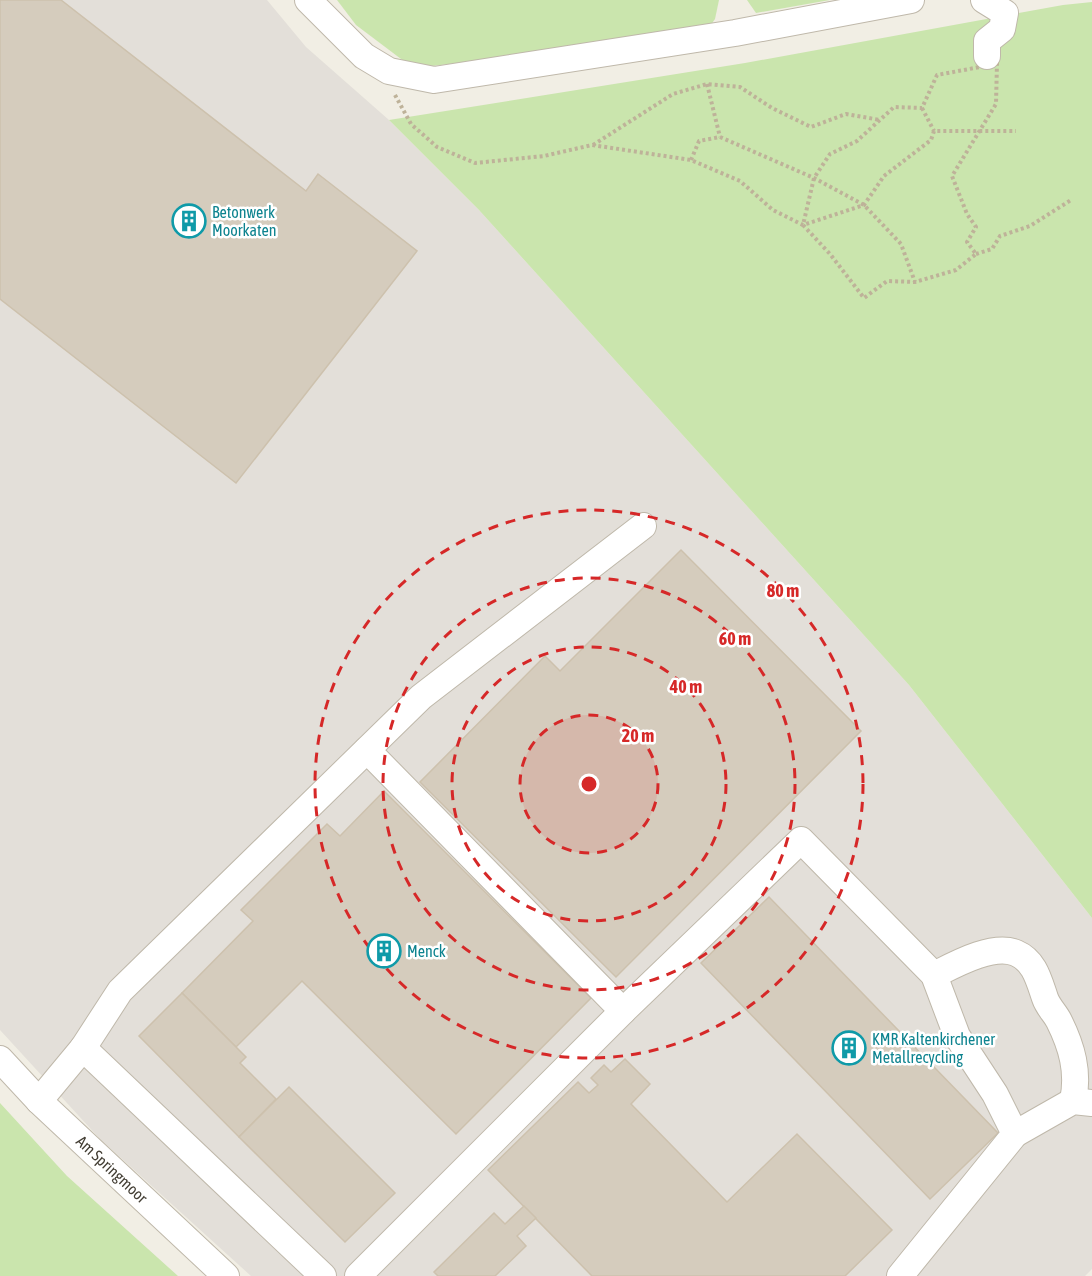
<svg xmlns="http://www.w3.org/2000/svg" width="1092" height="1276" viewBox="0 0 1092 1276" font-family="'Asap Condensed',sans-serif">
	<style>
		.industrial { fill: #e3dfd9 }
		.green { fill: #cae5ad }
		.building { fill: #d5ccbd; stroke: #cdc1ad; stroke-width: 1.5 }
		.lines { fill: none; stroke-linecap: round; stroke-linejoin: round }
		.minor-casing { stroke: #bfb8aa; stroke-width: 28 }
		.path { stroke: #beb299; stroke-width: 4; stroke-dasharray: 3 3; stroke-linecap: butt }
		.minor { stroke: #fff; stroke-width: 26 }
		.ring { fill: none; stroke: #d62828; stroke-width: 3; stroke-dasharray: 10 8 }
		.labels { text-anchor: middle; stroke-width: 5; stroke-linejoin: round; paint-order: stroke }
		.culture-label { font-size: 16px; fill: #0d838f; stroke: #fff; text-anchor: start }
		.street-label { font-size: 16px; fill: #433e34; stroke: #fff }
		.centre { fill: #d62828; stroke: #fff; stroke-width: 3 }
		.ring-label { font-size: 18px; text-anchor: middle; font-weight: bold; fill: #d62828; stroke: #fff; stroke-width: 5; stroke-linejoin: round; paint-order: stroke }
	</style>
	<rect width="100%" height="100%" fill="#f1eee4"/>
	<path class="industrial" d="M0 0H267L306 47 389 120 479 210 909 685 1092 918V1269L1085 1276H251L100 1139 0 1030Z"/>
	<g class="green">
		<path d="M337 0H719L715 19 703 36 413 68 356 25Z"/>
		<path d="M747 0H830L756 13Z"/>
		<path d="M1092 2V918L909 685 479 210 389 120 745 63 1063 5Z"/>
		<path d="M0 1103 67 1176 178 1276H0Z"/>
	</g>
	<g class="building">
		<path d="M0 0H61L306 191 318 174 417 251 236 483 0 299Z"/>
		<path d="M681 550 861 731 616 977 420 782 545 656 560 671Z"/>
		<path d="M384 791 591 998 456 1134 302 981 236 1047 182 993 253 921 241 910 327 824 340 836Z"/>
		<path d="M769 897 998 1133 930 1199 701 963Z"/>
		<path d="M182 993 246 1057 240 1063 276 1099 239 1137 139 1036Z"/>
		<path d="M625 1059 650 1084 631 1104 727 1202 797 1134 892 1230 845 1276H592L488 1170 578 1082 589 1093 598 1085 591 1078 604 1065 611 1072Z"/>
		<path d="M289 1087 395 1193 345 1242 239 1137Z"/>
		<path d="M524 1206 536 1218 517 1236 526 1246 495 1276H438L434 1272 494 1213 505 1224Z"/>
	</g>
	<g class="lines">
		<defs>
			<g id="minor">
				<path d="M308 0 364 56 389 71 434 80 735 33 911 0"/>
				<path d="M984 0 1005 13 1002 29 987 41V56"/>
				<path d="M934 975C954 965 993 943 1016 953 1035 961 1039 981 1045 998 1048 1007 1055 1013 1059 1021 1072 1047 1079 1072 1073 1101"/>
				<path d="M623 1011 801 840 934 975 957 1036 995 1094 1015 1134 900 1276"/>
				<path d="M83 1048 323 1276"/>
				<path d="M0 1059 39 1101 226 1276"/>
				<path d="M39 1101 83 1048 120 991 421 697 643 526"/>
				<path d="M1015 1134 1073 1101 1092 1103"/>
				<path d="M358 1276 623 1011 367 750"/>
			</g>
		</defs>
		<use href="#minor" class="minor-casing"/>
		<g class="path">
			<path d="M987 56 997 63 996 104 952 176 967 214 976 227 967 242 976 254 956 270 915 282 887 281 864 298 830 254 803 225 814 178 830 154 857 141 894 107 922 108 937 75 980 67Z"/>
			<path d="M707 84 720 137"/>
			<path d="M395 95 411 124 437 147 475 163 544 156 592 145 691 160 740 181 773 210 803 225 864 205 884 176 931 140 934 131H1016"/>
			<path d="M922 108 934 131"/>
			<path d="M593 145 673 94 707 84 740 87 772 108 811 127 846 114 880 120"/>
			<path d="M691 160 699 141 720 137 814 178 864 205 901 244 915 282"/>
			<path d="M976 254 992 249 1000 236 1030 226 1071 200"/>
		</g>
		<use href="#minor" class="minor"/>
	</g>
	<circle cx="589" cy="784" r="69" fill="#d62828" fill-opacity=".12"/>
	<g class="ring">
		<circle cx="589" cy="784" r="69"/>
		<circle cx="589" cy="784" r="137"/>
		<circle cx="589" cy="784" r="206"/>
		<circle cx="589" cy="784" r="274"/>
	</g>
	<defs>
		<symbol id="building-ring" viewBox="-11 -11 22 22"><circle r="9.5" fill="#fff" stroke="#0f9aa8" stroke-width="1.5"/><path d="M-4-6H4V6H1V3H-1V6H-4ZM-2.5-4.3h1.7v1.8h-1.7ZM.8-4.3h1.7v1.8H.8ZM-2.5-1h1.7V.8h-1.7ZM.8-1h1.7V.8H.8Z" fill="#0f9aa8"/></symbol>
	</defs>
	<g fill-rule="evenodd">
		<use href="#building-ring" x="170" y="202" width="38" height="38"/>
		<use href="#building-ring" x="365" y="932" width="38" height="38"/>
		<use href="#building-ring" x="830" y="1029" width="38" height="38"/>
	</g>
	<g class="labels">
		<g class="culture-label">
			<text x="212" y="218">Betonwerk<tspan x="212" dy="18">Moorkaten</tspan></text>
			<text x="407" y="957">Menck</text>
			<text x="872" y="1045">KMR Kaltenkirchener<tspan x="872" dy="18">Metallrecycling</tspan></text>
		</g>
		<g class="street-label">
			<text transform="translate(112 1169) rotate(43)" y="6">Am Springmoor</text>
		</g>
	</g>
	<circle cx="589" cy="784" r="9" class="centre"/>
	<g class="ring-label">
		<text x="783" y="597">80 m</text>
		<text x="735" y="645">60 m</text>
		<text x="686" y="693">40 m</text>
		<text x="638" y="742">20 m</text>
	</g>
</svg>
